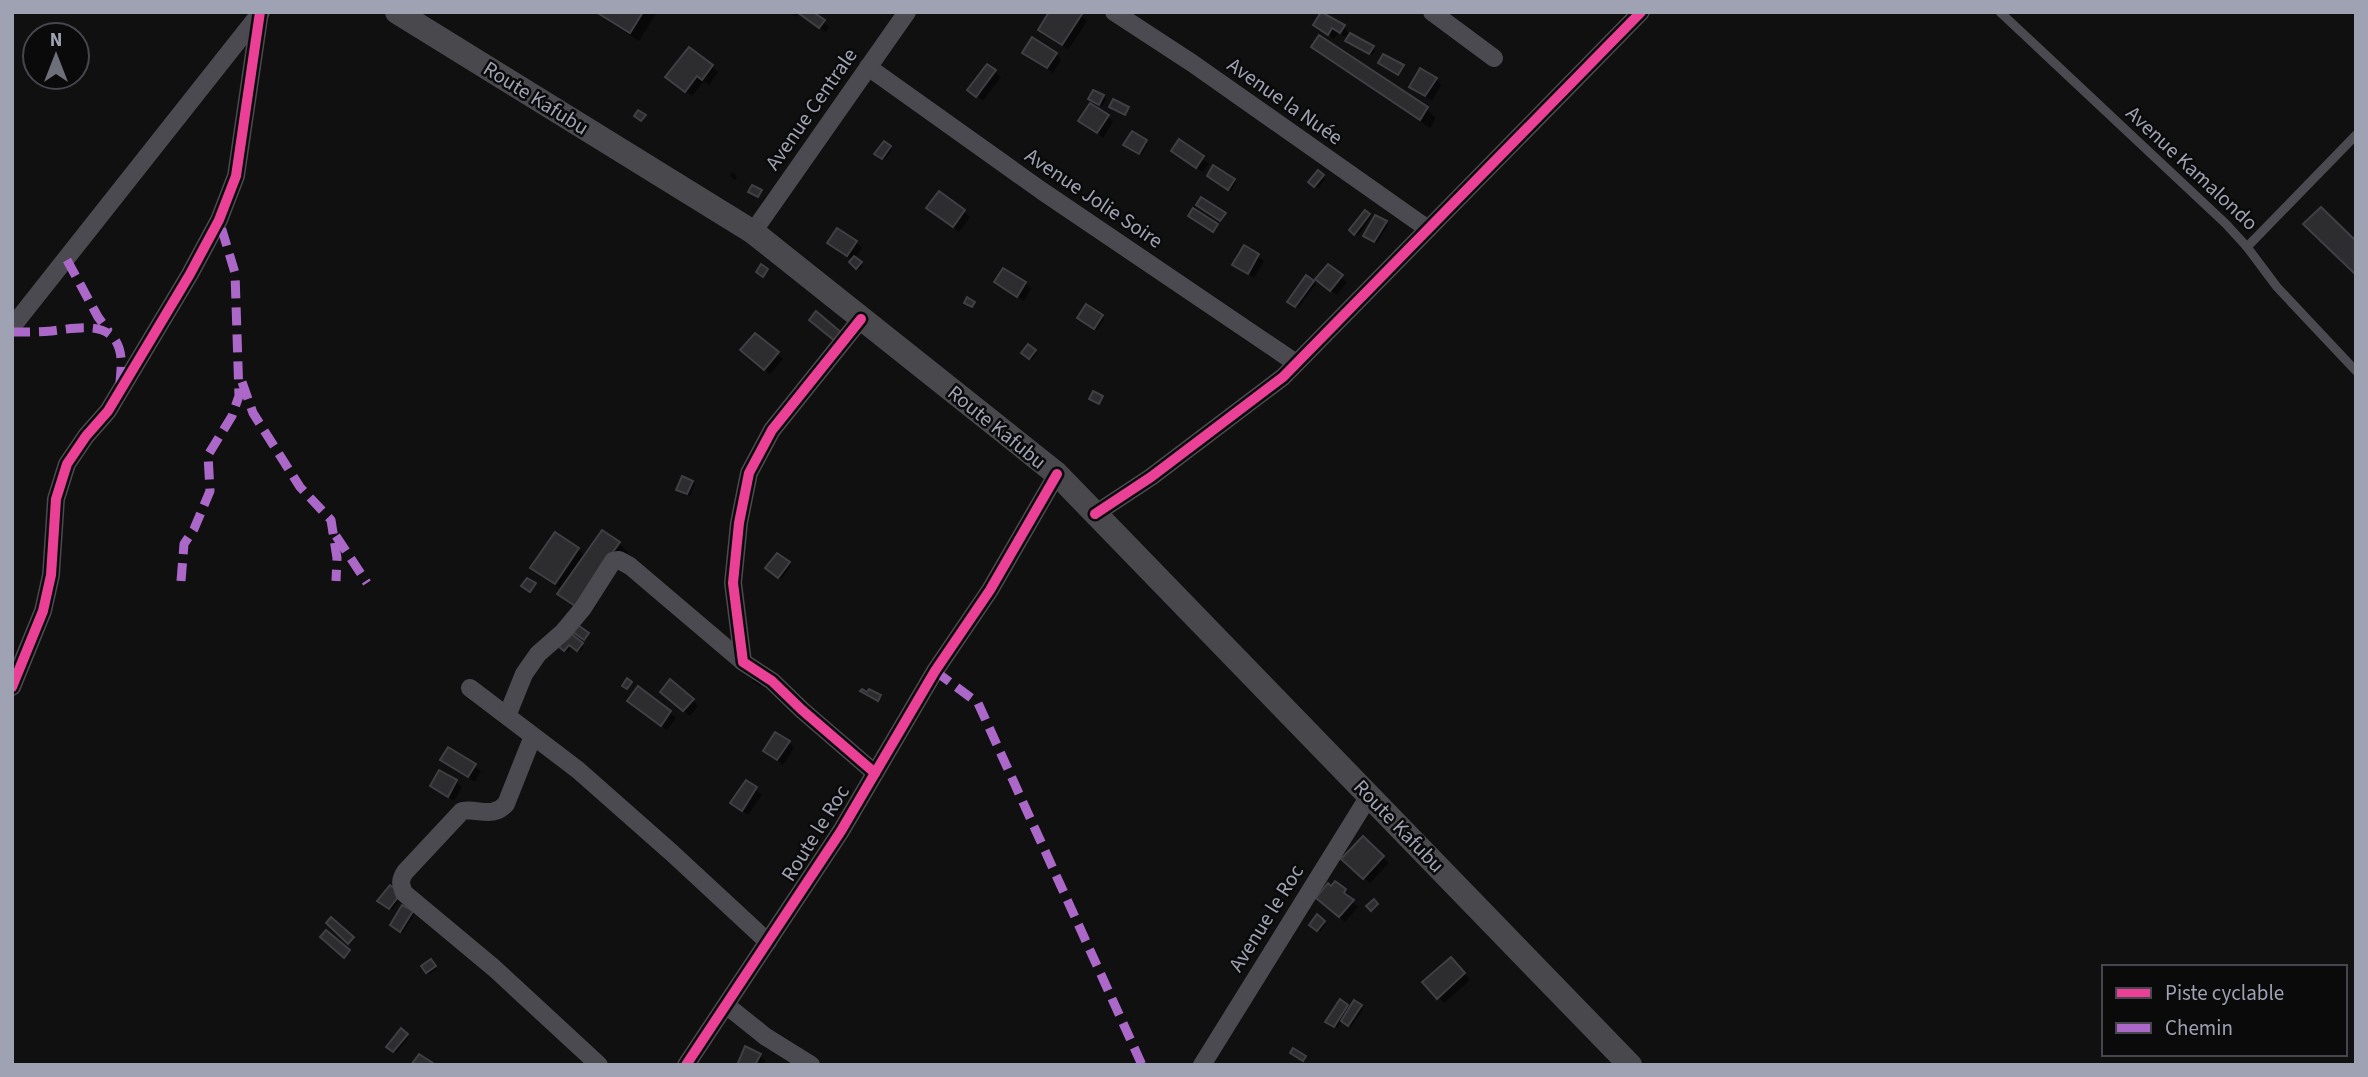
<svg xmlns="http://www.w3.org/2000/svg" width="2368" height="1077" viewBox="0 0 2368 1077" font-family="'Source Sans 3',sans-serif">
	<style>
		.shadow { fill: #0007 }
		.building { fill: #2d2d2f; stroke: #3f3f44; stroke-width: 2 }
		.lines { fill: none; stroke-linecap: round; stroke-linejoin: round }
		.lane { stroke: #4a4a50; stroke-width: 9 }
		.street { stroke: #4a4a50; stroke-width: 18 }
		.secondary { stroke: #48484d; stroke-width: 24 }
		.quiet { stroke: #ac68c9; stroke-width: 9; stroke-dasharray: 18 9; stroke-linecap: butt }
		.cycleway-casing { stroke: #0a0a0b; stroke-width: 15 }
		.cycleway { stroke: #ea4096; stroke-width: 10 }
		.labels { text-anchor: middle; stroke-width: 5; stroke-linejoin: round; paint-order: stroke }
		.street-label { font-size: 21px; fill: #9fa2b2; stroke: #0a0a0b }
	</style>
	<rect width="100%" height="100%" fill="#101010"/>
	<g class="shadow">
		<path d="M594 12H657L639 41Z"/>
		<path d="M790 12H810L829 27 826 32 798 13 796 17Z"/>
		<path d="M1076 12 1087 21 1068 50 1040 29Z"/>
		<path d="M1315 25 1344 26 1348 33 1375 50 1372 55 1350 43 1349 39 1338 33 1334 39Z"/>
		<path d="M1320 37 1427 109 1436 118 1430 128 1322 55 1313 46Z"/>
		<path d="M689 49 718 72 709 85 704 81 692 96 673 82Z"/>
		<path d="M1025 53 1056 54 1061 60 1053 73Z"/>
		<path d="M988 66 1001 77 983 101 976 95Z"/>
		<path d="M1436 79 1441 85 1432 101 1411 86Z"/>
		<path d="M1094 92 1106 99 1102 106 1093 102Z"/>
		<path d="M1108 116 1113 122 1103 138 1081 121Z"/>
		<path d="M1146 141 1148 144 1141 155 1128 147Z"/>
		<path d="M1179 141 1209 164 1203 172 1179 156Z"/>
		<path d="M884 143 892 150 885 160 876 154Z"/>
		<path d="M732 172 737 176 735 180 730 176Z"/>
		<path d="M1318 172 1325 179 1318 188 1311 182Z"/>
		<path d="M1211 178 1234 180 1236 183 1231 191Z"/>
		<path d="M940 193 970 217 959 232 934 214Z"/>
		<path d="M1365 212 1371 217 1358 236 1351 230Z"/>
		<path d="M1385 223 1388 225 1377 243 1367 238Z"/>
		<path d="M856 242 862 248 855 259 863 266 860 270 851 262 853 260 829 243Z"/>
		<path d="M1244 247 1264 261 1254 278 1234 264Z"/>
		<path d="M1307 277 1316 284 1298 308 1292 304Z"/>
		<path d="M1341 277 1347 282 1337 295 1323 285Z"/>
		<path d="M996 282 1025 283 1031 289 1024 301Z"/>
		<path d="M1102 316 1104 319 1097 330 1081 320Z"/>
		<path d="M1029 346 1037 353 1032 360 1024 353Z"/>
		<path d="M777 354 783 359 770 374 748 356Z"/>
		<path d="M692 482 695 484 690 496 681 492Z"/>
		<path d="M618 543 628 552 585 614 559 594 562 590 532 568 578 549 585 556Z"/>
		<path d="M789 563 791 566 781 579 770 571Z"/>
		<path d="M569 634 584 646 580 652 572 646 568 652 560 646Z"/>
		<path d="M756 674 765 680 761 687 752 681Z"/>
		<path d="M668 697 693 700 698 706 690 716Z"/>
		<path d="M635 706 670 712 676 718 667 730Z"/>
		<path d="M789 742 794 748 783 765 765 751Z"/>
		<path d="M449 749 481 771 475 782 442 759Z"/>
		<path d="M456 782 462 787 454 801 432 786Z"/>
		<path d="M746 782 762 795 748 815 738 808Z"/>
		<path d="M1363 838 1389 863 1370 883 1344 859Z"/>
		<path d="M1345 891 1351 896 1349 899 1358 907 1345 922 1324 904Z"/>
		<path d="M400 895 402 897 392 910 382 903Z"/>
		<path d="M412 913 414 915 403 933 394 927Z"/>
		<path d="M1324 922 1326 924 1320 932 1314 927Z"/>
		<path d="M1451 959 1470 980 1444 1003 1425 983Z"/>
		<path d="M430 961 437 969 430 974 427 972Z"/>
		<path d="M1347 1006 1350 1009 1361 1006 1363 1009 1351 1027 1342 1020 1337 1028 1330 1024Z"/>
		<path d="M402 1031 409 1037 396 1053 389 1047Z"/>
		<path d="M760 1055 765 1061 764 1065H738Z"/>
	</g>
	<g class="building">
		<path d="M596 12H643L630 33Z"/>
		<path d="M797 12H813L825 20 819 28Z"/>
		<path d="M1049 12H1079L1082 14 1062 45 1038 30Z"/>
		<path d="M1321 12 1345 25 1340 33 1332 28 1328 35 1313 25Z"/>
		<path d="M1350 33 1374 46 1369 54 1345 41Z"/>
		<path d="M1319 35 1428 107 1420 120 1311 47Z"/>
		<path d="M1032 37 1057 53 1047 68 1022 53Z"/>
		<path d="M689 47 713 65 702 80 697 76 685 92 665 77Z"/>
		<path d="M1383 54 1404 65 1398 75 1378 63Z"/>
		<path d="M987 64 996 70 976 97 967 90Z"/>
		<path d="M1420 68 1437 78 1425 96 1409 87Z"/>
		<path d="M1093 90 1104 95 1099 105 1088 99Z"/>
		<path d="M1113 99 1129 107 1125 115 1109 107Z"/>
		<path d="M1090 103 1109 115 1097 133 1078 121Z"/>
		<path d="M638 110 646 115 641 121 634 116Z"/>
		<path d="M1132 131 1147 140 1139 154 1123 145Z"/>
		<path d="M1179 139 1204 156 1196 168 1171 151Z"/>
		<path d="M884 141 891 146 882 159 874 154Z"/>
		<path d="M1213 165 1235 179 1228 190 1207 176Z"/>
		<path d="M1318 170 1324 175 1314 187 1308 182Z"/>
		<path d="M752 185 762 190 758 197 748 192Z"/>
		<path d="M939 191 965 210 953 227 926 208Z"/>
		<path d="M1201 197 1226 213 1220 221 1196 205Z"/>
		<path d="M2321 207 2356 241V275L2303 224Z"/>
		<path d="M1193 208 1218 224 1213 232 1188 216Z"/>
		<path d="M1365 210 1370 214 1354 235 1349 230Z"/>
		<path d="M1375 215 1387 221 1374 242 1363 236Z"/>
		<path d="M837 228 857 241 847 256 827 243Z"/>
		<path d="M1244 245 1259 254 1248 274 1232 265Z"/>
		<path d="M854 256 862 262 856 269 849 262Z"/>
		<path d="M761 264 768 269 763 277 756 272Z"/>
		<path d="M1328 264 1343 275 1330 291 1315 279Z"/>
		<path d="M1003 268 1026 282 1017 297 994 282Z"/>
		<path d="M1306 275 1314 281 1295 307 1287 302Z"/>
		<path d="M967 297 975 302 972 307 964 303Z"/>
		<path d="M1086 304 1103 315 1094 329 1077 318Z"/>
		<path d="M816 311 842 333 835 341 809 320Z"/>
		<path d="M755 333 779 352 764 370 740 350Z"/>
		<path d="M1028 344 1036 350 1029 359 1021 353Z"/>
		<path d="M1093 391 1103 396 1099 404 1089 399Z"/>
		<path d="M682 476 693 481 687 494 676 490Z"/>
		<path d="M602 530 620 542 575 606 557 594Z"/>
		<path d="M555 532 579 548 555 584 530 568Z"/>
		<path d="M777 553 790 562 778 578 765 568Z"/>
		<path d="M527 578 536 583 530 592 521 586Z"/>
		<path d="M575 623 589 633 584 640 570 630Z"/>
		<path d="M569 632 583 643 577 651 569 645 564 651 558 646Z"/>
		<path d="M627 678 632 682 627 689 622 686Z"/>
		<path d="M670 679 694 699 683 711 660 692Z"/>
		<path d="M638 686 671 711 661 726 627 701Z"/>
		<path d="M862 689 867 692 869 689 881 695 878 701 860 691Z"/>
		<path d="M775 732 790 741 777 760 763 751Z"/>
		<path d="M448 747 476 764 468 777 440 760Z"/>
		<path d="M439 770 457 780 448 797 430 786Z"/>
		<path d="M746 780 757 787 742 811 730 803Z"/>
		<path d="M1363 836 1384 856 1363 879 1341 859Z"/>
		<path d="M1335 881 1346 889 1344 893 1354 900 1339 917 1316 898 1328 883 1331 886Z"/>
		<path d="M390 885 401 893 389 909 377 901Z"/>
		<path d="M1374 899 1378 904 1371 911 1366 906Z"/>
		<path d="M402 905 413 911 400 932 390 925Z"/>
		<path d="M1317 914 1325 921 1317 931 1309 925Z"/>
		<path d="M331 917 354 937 348 944 326 923Z"/>
		<path d="M326 930 350 950 344 958 320 937Z"/>
		<path d="M1451 957 1465 973 1437 999 1422 982Z"/>
		<path d="M431 959 436 966 426 973 421 966Z"/>
		<path d="M1340 999 1348 1005 1334 1027 1325 1022Z"/>
		<path d="M1354 1000 1362 1005 1348 1026 1341 1021Z"/>
		<path d="M401 1028 408 1034 393 1052 386 1047Z"/>
		<path d="M745 1046 761 1054 755 1065H737Z"/>
		<path d="M1293 1048 1306 1056 1303 1061 1290 1053Z"/>
		<path d="M419 1054 436 1065H411Z"/>
	</g>
	<g class="lines">
		<g class="lane">
			<path d="M2000 12 2226 224 2247 247 2356 135"/>
			<path d="M2247 247 2277 287 2356 371"/>
		</g>
		<g class="street">
			<path d="M1114 12 1192 63 1428 229"/>
			<path d="M1432 12 1494 58"/>
			<path d="M868 67 1042 191 1296 363"/>
			<path d="M753 232 907 12"/>
			<path d="M861 319 772 430 749 473 739 523 733 583 743 662 772 681 802 710 875 773"/>
			<path d="M12 327 261 12"/>
			<path d="M1095 514 1151 477 1283 377 1641 12"/>
			<path d="M12 687 43 611 51 575 56 499 67 464 86 436 108 411 190 274 219 220 236 176 260 12"/>
			<path d="M470 688 578 770 672 853 768 942"/>
			<path d="M507 716 524 674 538 654 563 632 583 608 613 561 619 560 630 566 743 662"/>
			<path d="M533 736 506 804C492 819 479 808 462 811L405 872C400 880 400 883 404 893L494 968 599 1065"/>
			<path d="M726 1005 766 1037 811 1065"/>
			<path d="M686 1065 841 831 935 671 990 590 1057 474"/>
			<path d="M1202 1065 1369 796"/>
		</g>
		<path class="secondary" d="M397 12 753 232 1057 474 1630 1065"/>
		<g class="quiet">
			<path d="M67 260 98 317 109 332"/>
			<path d="M12 332C25 332 38 332 51 331 78 328 117 318 121 358 122 367 120 377 120 385"/>
			<path d="M242 382 253 413 300 487 331 520 337 558 336 581"/>
			<path d="M336 536 367 583"/>
			<path d="M181 581 184 544 194 529 210 491 208 455 232 416 239 396 235 273 219 220"/>
			<path d="M935 671 978 703 1142 1065"/>
		</g>
		<defs>
			<g id="cycleway">
				<path d="M861 319 772 430 749 473 739 523 733 583 743 662 772 681 802 710 875 773"/>
				<path d="M1095 514 1151 477 1283 377 1641 12"/>
				<path d="M12 687 43 611 51 575 56 499 67 464 86 436 108 411 190 274 219 220 236 176 260 12"/>
				<path d="M686 1065 841 831 935 671 990 590 1057 474"/>
			</g>
		</defs>
		<use href="#cycleway" class="cycleway-casing"/>
		<use href="#cycleway" class="cycleway"/>
	</g>
	<g class="labels">
		<g class="street-label">
			<text transform="translate(536 98) rotate(32)" y="7">Route Kafubu</text>
			<text transform="translate(1285 101) rotate(35)" y="7">Avenue la Nuée</text>
			<text transform="translate(811 109) rotate(-55)" y="7">Avenue Centrale</text>
			<text transform="translate(2192 168) rotate(43)" y="7">Avenue Kamalondo</text>
			<text transform="translate(1094 198) rotate(34)" y="7">Avenue Jolie Soire</text>
			<text transform="translate(997 427) rotate(39)" y="7">Route Kafubu</text>
			<text transform="translate(1399 826) rotate(46)" y="7">Route Kafubu</text>
			<text transform="translate(815 833) rotate(-58)" y="7">Route le Roc</text>
			<text transform="translate(1266 918) rotate(-58)" y="7">Avenue le Roc</text>
		</g>
	</g>
	<rect width="2368" height="1077" fill="none" stroke="#9fa2b2" stroke-width="28"/>
	<rect x="2102" y="965" width="245" height="91" fill="#0a0a0b" stroke="#46474e" stroke-width="2"/>
	<rect x="2116" y="988" width="35" height="10" fill="#ea4096" stroke="#46474e" stroke-width="2"/>
	<text x="2165" y="1000" font-size="21" fill="#9fa2b2">Piste cyclable</text>
	<rect x="2116" y="1023" width="35" height="10" fill="#ac68c9" stroke="#46474e" stroke-width="2"/>
	<text x="2165" y="1035" font-size="21" fill="#9fa2b2">Chemin</text>
	<g transform="translate(56 56)"><circle r="33" fill="#0a0a0b" stroke="#46474e" stroke-width="2"/>
	<path d="M0-5L12 26L0 18L-12 26Z" fill="#6d6f79"/>
	<text y="-10" font-size="19" font-weight="bold" text-anchor="middle" fill="#9fa2b2">N</text>
	</g>
</svg>
